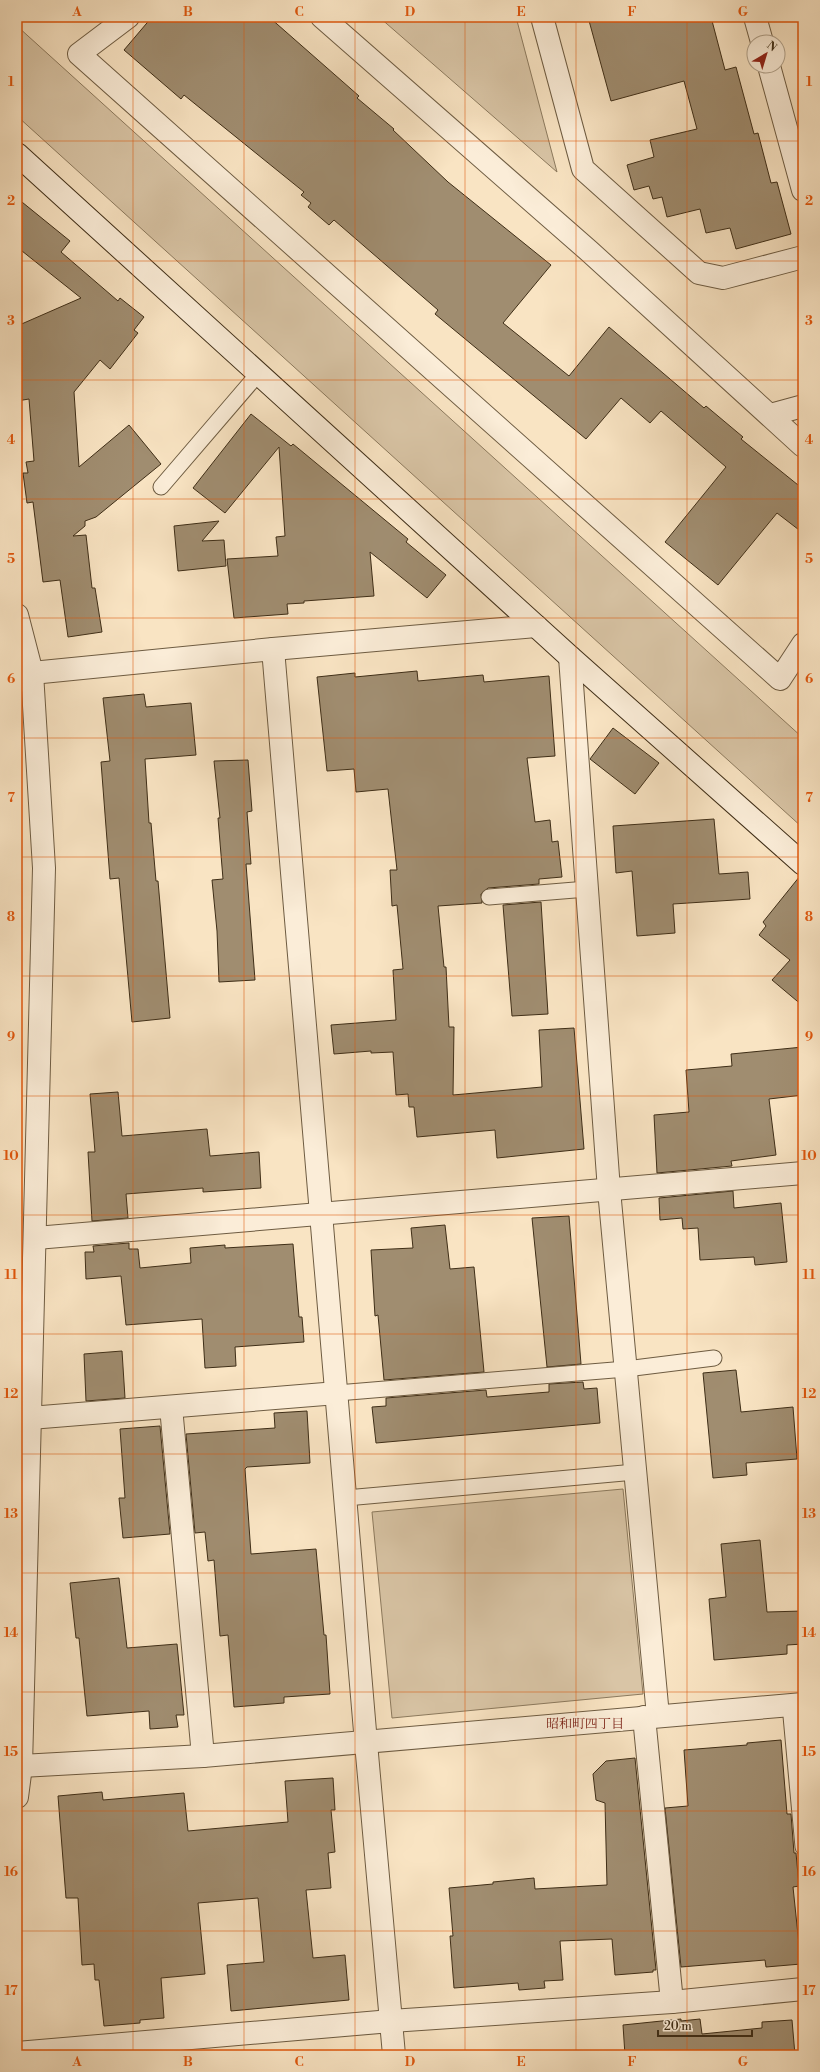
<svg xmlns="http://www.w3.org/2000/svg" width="820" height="2072" viewBox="0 0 820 2072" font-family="'Libre Bodoni','Noto Serif JP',serif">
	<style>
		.green { fill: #d9c5a6; stroke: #8c7a5e }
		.building { fill: #a08d70; stroke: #3f2e17 }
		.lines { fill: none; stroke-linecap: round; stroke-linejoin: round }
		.lane-casing { stroke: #6e5c42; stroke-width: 17 }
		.street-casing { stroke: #6e5c42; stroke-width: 24 }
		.secondary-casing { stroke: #3f2e17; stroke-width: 24 }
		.lane { stroke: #fbedd8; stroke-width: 15 }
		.street { stroke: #fbedd8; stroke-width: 22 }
		.secondary { stroke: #fbedd8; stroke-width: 22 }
		.grid { fill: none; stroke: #e0570d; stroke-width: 1; stroke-opacity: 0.55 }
		.labels { text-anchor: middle; stroke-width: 4; stroke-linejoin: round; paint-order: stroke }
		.neighbourhood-label { font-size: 13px; fill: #7a1f14; stroke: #fbedd8 }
		.neatline { fill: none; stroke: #e0570d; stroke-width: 1.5 }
		.grid-label { font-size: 13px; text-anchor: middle; font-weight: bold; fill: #e0570d }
	</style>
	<rect width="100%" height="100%" fill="#f9e4c3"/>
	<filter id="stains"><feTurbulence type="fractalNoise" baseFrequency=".005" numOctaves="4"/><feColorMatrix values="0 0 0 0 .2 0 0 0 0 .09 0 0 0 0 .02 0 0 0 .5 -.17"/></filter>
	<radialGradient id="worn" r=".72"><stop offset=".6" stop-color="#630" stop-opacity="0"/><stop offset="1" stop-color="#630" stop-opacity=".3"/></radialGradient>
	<g class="green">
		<path d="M379 17H516L557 172Z"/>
		<path d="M17 26 803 738V828L17 116Z"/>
		<path d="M623 1489 643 1694 392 1718 372 1512Z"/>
	</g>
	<g class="building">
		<path d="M152 17H269L359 96 357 98 394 129 393 130 448 182 551 265 503 323 569 376 609 327 704 408 706 406 743 437 741 439 803 489V533L777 513 718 585 665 542 726 467 661 411 650 423 621 398 586 439 435 314 438 310 334 220 329 225 308 207 311 203 301 195 304 192 184 95 181 99 124 50Z"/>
		<path d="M588 17H711L725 70 736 67 754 134 758 133 771 183 777 182 791 234 736 249 730 228 706 233 700 209 667 217 662 197 653 199 649 186 634 190 627 165 654 157 650 140 697 129 684 81 611 101Z"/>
		<path d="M17 198 70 241 61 252 118 301 120 298 144 317 134 330 138 333 110 369 100 360 74 392 79 467 129 425 161 464 96 517 85 521V526L73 536 86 535 92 588H95L102 632 68 637 60 580 43 582 33 502 27 503 23 473H28L26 462 34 461 29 399 17 401V326L81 298 17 247Z"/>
		<path d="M251 414 291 446 293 444 408 539 406 542 446 575 427 598 370 552 374 596 304 601V603L287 604 288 614 234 618 227 559 278 556 276 537 285 536 279 447 225 513 193 488Z"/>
		<path d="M219 521 202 541 224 540 226 566 178 571 174 526Z"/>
		<path d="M417 671 418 681 483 675 484 682 549 676 555 756 527 758 535 822 550 820 552 842 558 841 562 877 539 879V884L488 888 481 894 482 903 438 906 444 967H446L449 1027H454L453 1095 542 1087 539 1030 574 1028 584 1149 497 1158 495 1130 417 1137 414 1107H409L408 1094 396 1095 393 1052 371 1053V1051L334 1054 331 1025 396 1020 393 970 403 969 397 905 392 906 390 870H397L388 789 356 792 354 769 327 771 317 677 355 673V677Z"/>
		<path d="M144 694 146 707 191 703 196 755 145 759 149 823H151L156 881H158L170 1018 132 1022 119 878 110 879 101 762 110 761 103 698Z"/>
		<path d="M613 728 659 763 635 794 590 759Z"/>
		<path d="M248 760 252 811 247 812 251 864H246L255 980 219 982 217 931 212 880 223 879 218 818H220L214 761Z"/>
		<path d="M714 819 719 874 748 872 750 899 673 904 675 933 637 936 632 871 616 873 613 826Z"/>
		<path d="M800 876H803V1006L772 980 790 960 759 935 766 926 763 922Z"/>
		<path d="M541 902 548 1014 512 1016 503 905Z"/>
		<path d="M803 1047V1095L769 1099 776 1155 731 1161 732 1166 657 1173 654 1115 689 1112 686 1070 732 1066 731 1054Z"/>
		<path d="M118 1092 122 1136 207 1129 210 1156 259 1152 261 1188 203 1192V1188L126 1194 128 1218 92 1221 88 1152H95L90 1094Z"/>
		<path d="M733 1191 734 1208 781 1203 787 1262 755 1265 754 1257 700 1260 698 1228 683 1229 682 1218 660 1220 659 1198Z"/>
		<path d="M569 1216 581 1364 547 1367 532 1218Z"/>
		<path d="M445 1225 450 1269 474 1267 484 1372 384 1380 378 1315 375 1316 371 1250 413 1248 411 1228Z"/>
		<path d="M129 1243V1249H138L140 1268 191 1263 190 1248 225 1245V1248L293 1244 299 1317H302L304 1342 235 1347 236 1366 205 1368 202 1319 126 1325 121 1276 86 1279 85 1252H94L93 1246Z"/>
		<path d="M122 1351 125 1398 86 1401 84 1354Z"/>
		<path d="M736 1370 741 1412 793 1407 797 1459 746 1463 747 1475 713 1478 703 1373Z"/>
		<path d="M583 1382 584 1389 597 1388 600 1423 376 1443 372 1407 386 1406V1398L486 1390 487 1397 549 1392V1384Z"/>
		<path d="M307 1411 310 1463 247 1467 245 1469 251 1554 316 1549 324 1635H326L330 1694 284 1697V1703L234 1707 228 1635 220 1636 214 1560 208 1561 205 1532 195 1533 186 1434 275 1428 274 1413Z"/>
		<path d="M160 1426 170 1534 123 1538 119 1498H125L120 1429Z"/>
		<path d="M760 1540 767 1612 803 1611V1644L787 1645V1654L714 1660 709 1599 726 1597 721 1544Z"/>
		<path d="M119 1578 127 1648 177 1644 184 1715H176L178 1727 150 1729 149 1711 87 1716 79 1638H76L70 1583Z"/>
		<path d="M781 1740 787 1814H791L794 1853H796L799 1886 793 1887 801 1964 766 1967 765 1960 681 1967 665 1808 688 1806 684 1750 747 1745V1743Z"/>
		<path d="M635 1758 656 1970H653V1972L615 1975 612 1939 560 1941 563 1980 544 1981 545 1988 519 1990 518 1983 454 1988 450 1936H453L449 1888 493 1884V1882L534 1878 535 1889 607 1885 605 1803 596 1800 593 1774 606 1761Z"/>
		<path d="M333 1778 335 1810H331L335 1852 328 1853 331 1888 306 1890 313 1958 345 1955 349 2000 231 2011 227 1965 264 1962 258 1898 198 1903 205 1974 161 1978 164 2018 140 2020V2023L104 2026 99 1980H95L94 1964 82 1965 78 1898H66L58 1796 102 1792 103 1800 184 1793 188 1831 288 1822 285 1781Z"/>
		<path d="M681 2019V2021L700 2019 702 2034 762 2028V2022L792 2020 795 2055H625L623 2025Z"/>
	</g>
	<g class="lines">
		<defs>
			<g id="lane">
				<path d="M161 487 258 374"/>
				<path d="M489 897 587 889"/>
				<path d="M337 1393 626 1369 714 1358"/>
				<path d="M346 1498 635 1472"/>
				<path d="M790 1705 803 1847"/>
			</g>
			<g id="street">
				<path d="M128 17 79 54 780 679 803 644"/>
				<path d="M322 17 589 251 803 446"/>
				<path d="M542 17 583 169 699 273 723 278 803 257"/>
				<path d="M755 17 762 42"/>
				<path d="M769 66 803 190"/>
				<path d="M770 415 803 406"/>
				<path d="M17 615 32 673 44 868 21 1766 17 1797"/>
				<path d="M273 649 366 1743 394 2055"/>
				<path d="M570 657 609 1190 658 1716"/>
				<path d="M32 673 273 649 536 626"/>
				<path d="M36 1238 803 1173"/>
				<path d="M171 1407 203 1756"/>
				<path d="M30 1418 337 1393"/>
				<path d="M644 1717 672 2002"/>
				<path d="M21 1766 203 1756 803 1704"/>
				<path d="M17 2053 391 2021 672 2002 803 1989"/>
			</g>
			<path id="secondary" d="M17 154 570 657 803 864"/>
		</defs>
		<use href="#lane" class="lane-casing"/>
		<use href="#street" class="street-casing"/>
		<use href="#secondary" class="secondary-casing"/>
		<use href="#lane" class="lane"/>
		<use href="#street" class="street"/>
		<use href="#secondary" class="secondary"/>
	</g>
	<path class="grid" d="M133 17V2055M244 17V2055M355 17V2055M465 17V2055M576 17V2055M687 17V2055M17 141H803M17 261H803M17 380H803M17 499H803M17 618H803M17 738H803M17 857H803M17 976H803M17 1096H803M17 1215H803M17 1334H803M17 1454H803M17 1573H803M17 1692H803M17 1811H803M17 1931H803"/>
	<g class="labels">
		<g class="neighbourhood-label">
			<text x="585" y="1728">昭和町四丁目</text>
		</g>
	</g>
	<rect width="820" height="2072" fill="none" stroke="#f9e4c3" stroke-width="44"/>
	<g transform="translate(766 54) rotate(38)"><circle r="19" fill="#fbedd8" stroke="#b0a18b"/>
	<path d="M0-3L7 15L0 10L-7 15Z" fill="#8f2418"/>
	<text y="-6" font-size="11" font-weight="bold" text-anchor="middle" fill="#3f2e17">N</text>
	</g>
	<path d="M658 2030v6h94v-6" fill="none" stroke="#3f2e17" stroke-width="2"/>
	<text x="664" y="2030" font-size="12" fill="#3f2e17" stroke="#fbedd8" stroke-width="3" paint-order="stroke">20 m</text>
	<rect x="22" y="22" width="776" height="2028" class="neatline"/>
	<g class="grid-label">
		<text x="77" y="16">A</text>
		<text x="188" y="16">B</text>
		<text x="299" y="16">C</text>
		<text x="410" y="16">D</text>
		<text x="521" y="16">E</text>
		<text x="632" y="16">F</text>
		<text x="743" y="16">G</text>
		<text x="11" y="86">1</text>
		<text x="809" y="86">1</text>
		<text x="11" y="205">2</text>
		<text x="809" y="205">2</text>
		<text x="11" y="325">3</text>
		<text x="809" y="325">3</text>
		<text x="11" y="444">4</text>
		<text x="809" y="444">4</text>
		<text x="11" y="563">5</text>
		<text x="809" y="563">5</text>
		<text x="11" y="683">6</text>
		<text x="809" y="683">6</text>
		<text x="11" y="802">7</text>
		<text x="809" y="802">7</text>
		<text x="11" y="921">8</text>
		<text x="809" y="921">8</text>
		<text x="11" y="1041">9</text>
		<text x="809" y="1041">9</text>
		<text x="11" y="1160">10</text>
		<text x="809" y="1160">10</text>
		<text x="11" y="1279">11</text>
		<text x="809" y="1279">11</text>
		<text x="11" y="1398">12</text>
		<text x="809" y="1398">12</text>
		<text x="11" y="1518">13</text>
		<text x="809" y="1518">13</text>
		<text x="11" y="1637">14</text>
		<text x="809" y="1637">14</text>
		<text x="11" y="1756">15</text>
		<text x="809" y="1756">15</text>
		<text x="11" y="1876">16</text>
		<text x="809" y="1876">16</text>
		<text x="11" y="1995">17</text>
		<text x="809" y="1995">17</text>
		<text x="77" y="2066">A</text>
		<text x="188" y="2066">B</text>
		<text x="299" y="2066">C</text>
		<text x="410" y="2066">D</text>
		<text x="521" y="2066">E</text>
		<text x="632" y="2066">F</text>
		<text x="743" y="2066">G</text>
	</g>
	<rect width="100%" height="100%" filter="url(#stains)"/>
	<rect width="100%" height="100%" fill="url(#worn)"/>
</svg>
